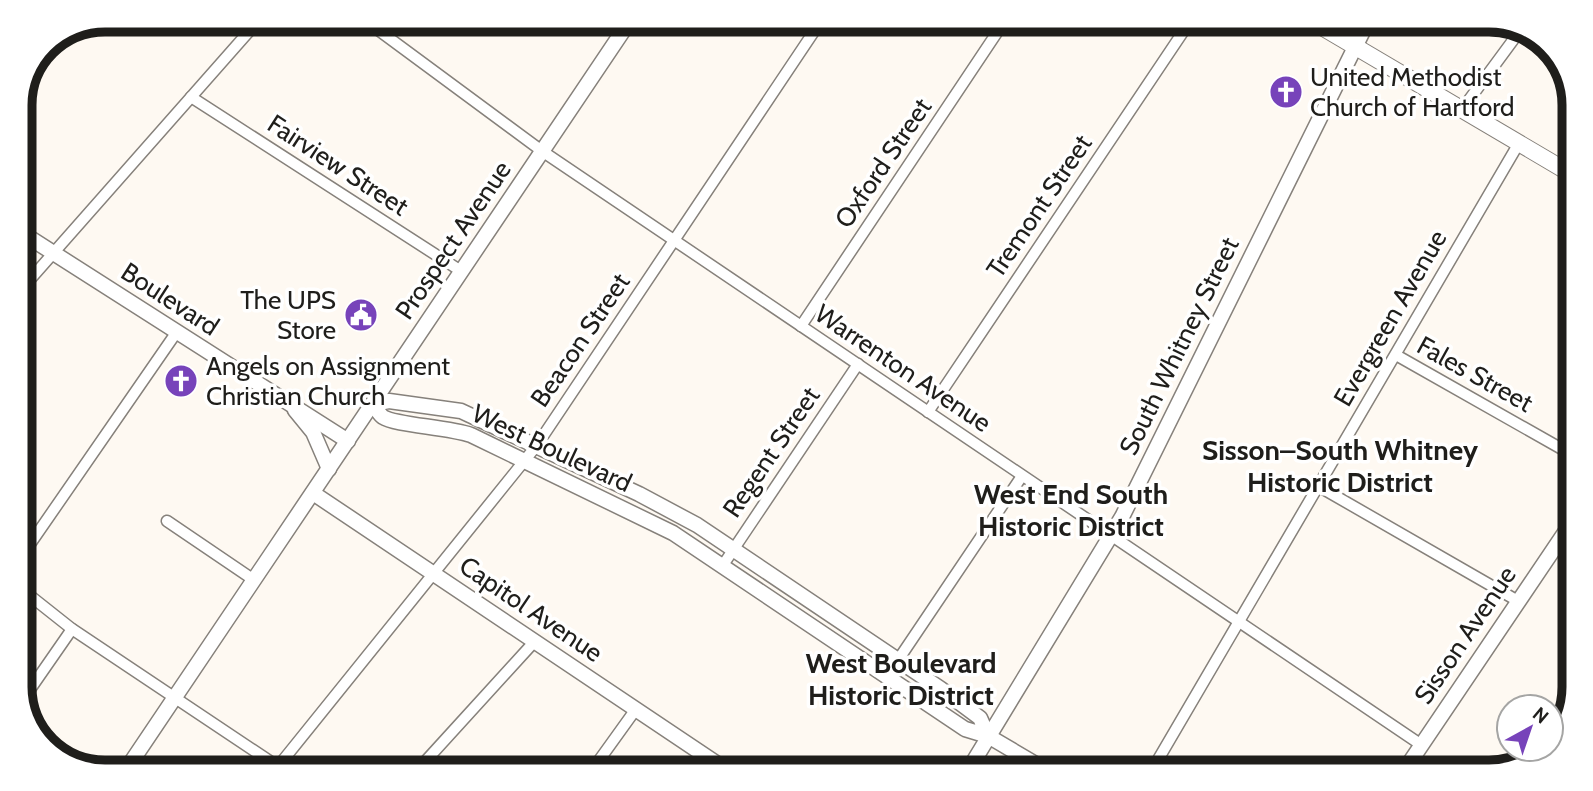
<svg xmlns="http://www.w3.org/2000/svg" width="1593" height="791" viewBox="0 0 1593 791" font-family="Cabin,sans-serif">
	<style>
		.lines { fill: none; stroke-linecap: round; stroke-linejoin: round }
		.street-casing { stroke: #86817b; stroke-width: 13 }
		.secondary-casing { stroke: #86817b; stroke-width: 17 }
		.primary-casing { stroke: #86817b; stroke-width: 18 }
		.street { stroke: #fff; stroke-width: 10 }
		.secondary { stroke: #fff; stroke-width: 14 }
		.primary { stroke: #fff; stroke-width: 16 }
		.labels { text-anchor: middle; stroke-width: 7; stroke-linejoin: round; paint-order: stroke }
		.poi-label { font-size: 26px; fill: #1f1e1b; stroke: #fff; text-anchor: start }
		.street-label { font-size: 26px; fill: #1f1e1b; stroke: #fff }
		.neighbourhood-label { font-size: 28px; font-weight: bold; fill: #1f1e1b; stroke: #fff }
		.rim { fill: none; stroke: #1f1e1b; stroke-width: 9 }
	</style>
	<rect width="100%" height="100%" fill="#fef9f2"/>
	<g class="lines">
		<defs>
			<g id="street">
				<path d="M366 21 542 151 1420 744"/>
				<path d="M191 97 461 271"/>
				<path d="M1463 108 1522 28"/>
				<path d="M19 292 259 20"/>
				<path d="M801 326 1002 25"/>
				<path d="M1396 355 1569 453"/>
				<path d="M928 412 1187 26"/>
				<path d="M1318 486 1518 601"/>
				<path d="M167 521 254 580"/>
				<path d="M19 560 176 333"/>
				<path d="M723 565 858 364"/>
				<path d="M19 587 72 629 274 764"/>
				<path d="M888 675 1022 476"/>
				<path d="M22 701 72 629"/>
				<path d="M280 764 537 445 819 24"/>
				<path d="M422 765 535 641"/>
				<path d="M595 766 636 709"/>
				<path d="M1152 770 1519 143"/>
			</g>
			<g id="secondary">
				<path d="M19 231 348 441"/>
				<path d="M295 410 313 432 329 469"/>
				<path d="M313 493 722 767"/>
				<path d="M988 736 980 718 941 689 697 525 639 494 461 411 389 401 373 404C376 408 379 414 383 417 395 425 449 427 471 435L673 533 965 729 988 736 1044 769"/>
				<path d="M130 764 629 22"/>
				<path d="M969 769 1122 517 1365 27"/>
				<path d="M1404 771 1568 528"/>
			</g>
			<path id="primary" d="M1322 27 1573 175"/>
		</defs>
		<use href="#street" class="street-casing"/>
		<use href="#secondary" class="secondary-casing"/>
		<use href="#primary" class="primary-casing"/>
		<use href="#street" class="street"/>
		<use href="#secondary" class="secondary"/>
		<use href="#primary" class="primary"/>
	</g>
	<defs>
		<symbol id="church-disc" viewBox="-11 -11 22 22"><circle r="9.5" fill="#7743ba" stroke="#fff"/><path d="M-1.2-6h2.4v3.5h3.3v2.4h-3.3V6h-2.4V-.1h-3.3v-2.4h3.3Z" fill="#fff"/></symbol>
		<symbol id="civic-disc" viewBox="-11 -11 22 22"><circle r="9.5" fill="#7743ba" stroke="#fff"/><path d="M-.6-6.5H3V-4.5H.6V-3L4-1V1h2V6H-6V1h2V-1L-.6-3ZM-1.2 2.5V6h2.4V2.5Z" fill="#fff"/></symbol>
	</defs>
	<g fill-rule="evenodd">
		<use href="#church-disc" x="1267" y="73" width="38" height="38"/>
		<use href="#civic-disc" x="342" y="296" width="38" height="38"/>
		<use href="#church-disc" x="162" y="362" width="38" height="38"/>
	</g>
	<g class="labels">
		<g class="poi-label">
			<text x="1310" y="86">United Methodist<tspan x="1310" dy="30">Church of Hartford</tspan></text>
			<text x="336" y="309" text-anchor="end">The UPS<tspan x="336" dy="30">Store</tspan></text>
			<text x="206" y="375">Angels on Assignment<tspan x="206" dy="30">Christian Church</tspan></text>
		</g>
		<g class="street-label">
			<text transform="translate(883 163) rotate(-56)" y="9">Oxford Street</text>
			<text transform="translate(338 165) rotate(33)" y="9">Fairview Street</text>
			<text transform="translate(1039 206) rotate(-56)" y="9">Tremont Street</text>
			<text transform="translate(453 240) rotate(-56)" y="9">Prospect Avenue</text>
			<text transform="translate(170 299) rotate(33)" y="9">Boulevard</text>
			<text transform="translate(1390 318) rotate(-60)" y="9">Evergreen Avenue</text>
			<text transform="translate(580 340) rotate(-56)" y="9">Beacon Street</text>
			<text transform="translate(1179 346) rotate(-64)" y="9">South Whitney Street</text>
			<text transform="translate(903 368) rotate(34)" y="9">Warrenton Avenue</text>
			<text transform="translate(1475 374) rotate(29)" y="9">Fales Street</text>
			<text transform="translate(552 448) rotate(25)" y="9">West Boulevard</text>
			<text transform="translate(771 452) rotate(-56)" y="9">Regent Street</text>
			<text transform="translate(531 609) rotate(34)" y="9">Capitol Avenue</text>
			<text transform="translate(1465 635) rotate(-56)" y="9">Sisson Avenue</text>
		</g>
		<g class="neighbourhood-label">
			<text x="1340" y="460">Sisson–South Whitney<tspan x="1340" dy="32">Historic District</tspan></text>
			<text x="1071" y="504">West End South<tspan x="1071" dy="32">Historic District</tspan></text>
			<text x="901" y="673">West Boulevard<tspan x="901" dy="32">Historic District</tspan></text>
		</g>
	</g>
	<path d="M0 0H1593V791H0ZM105 32H1489A73 73 0 0 1 1562 105V687A73 73 0 0 1 1489 760H105A73 73 0 0 1 32 687V105A73 73 0 0 1 105 32Z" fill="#fff" fill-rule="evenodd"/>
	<path class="rim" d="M105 32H1489A73 73 0 0 1 1562 105V687A73 73 0 0 1 1489 760H105A73 73 0 0 1 32 687V105A73 73 0 0 1 105 32Z"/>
	<g transform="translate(1530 728) rotate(40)"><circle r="33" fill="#ffffff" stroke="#a5a5a4" stroke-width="2"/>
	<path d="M0-5L12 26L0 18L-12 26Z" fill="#7743ba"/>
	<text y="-10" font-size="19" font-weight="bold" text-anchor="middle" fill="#1f1e1b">N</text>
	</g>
</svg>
